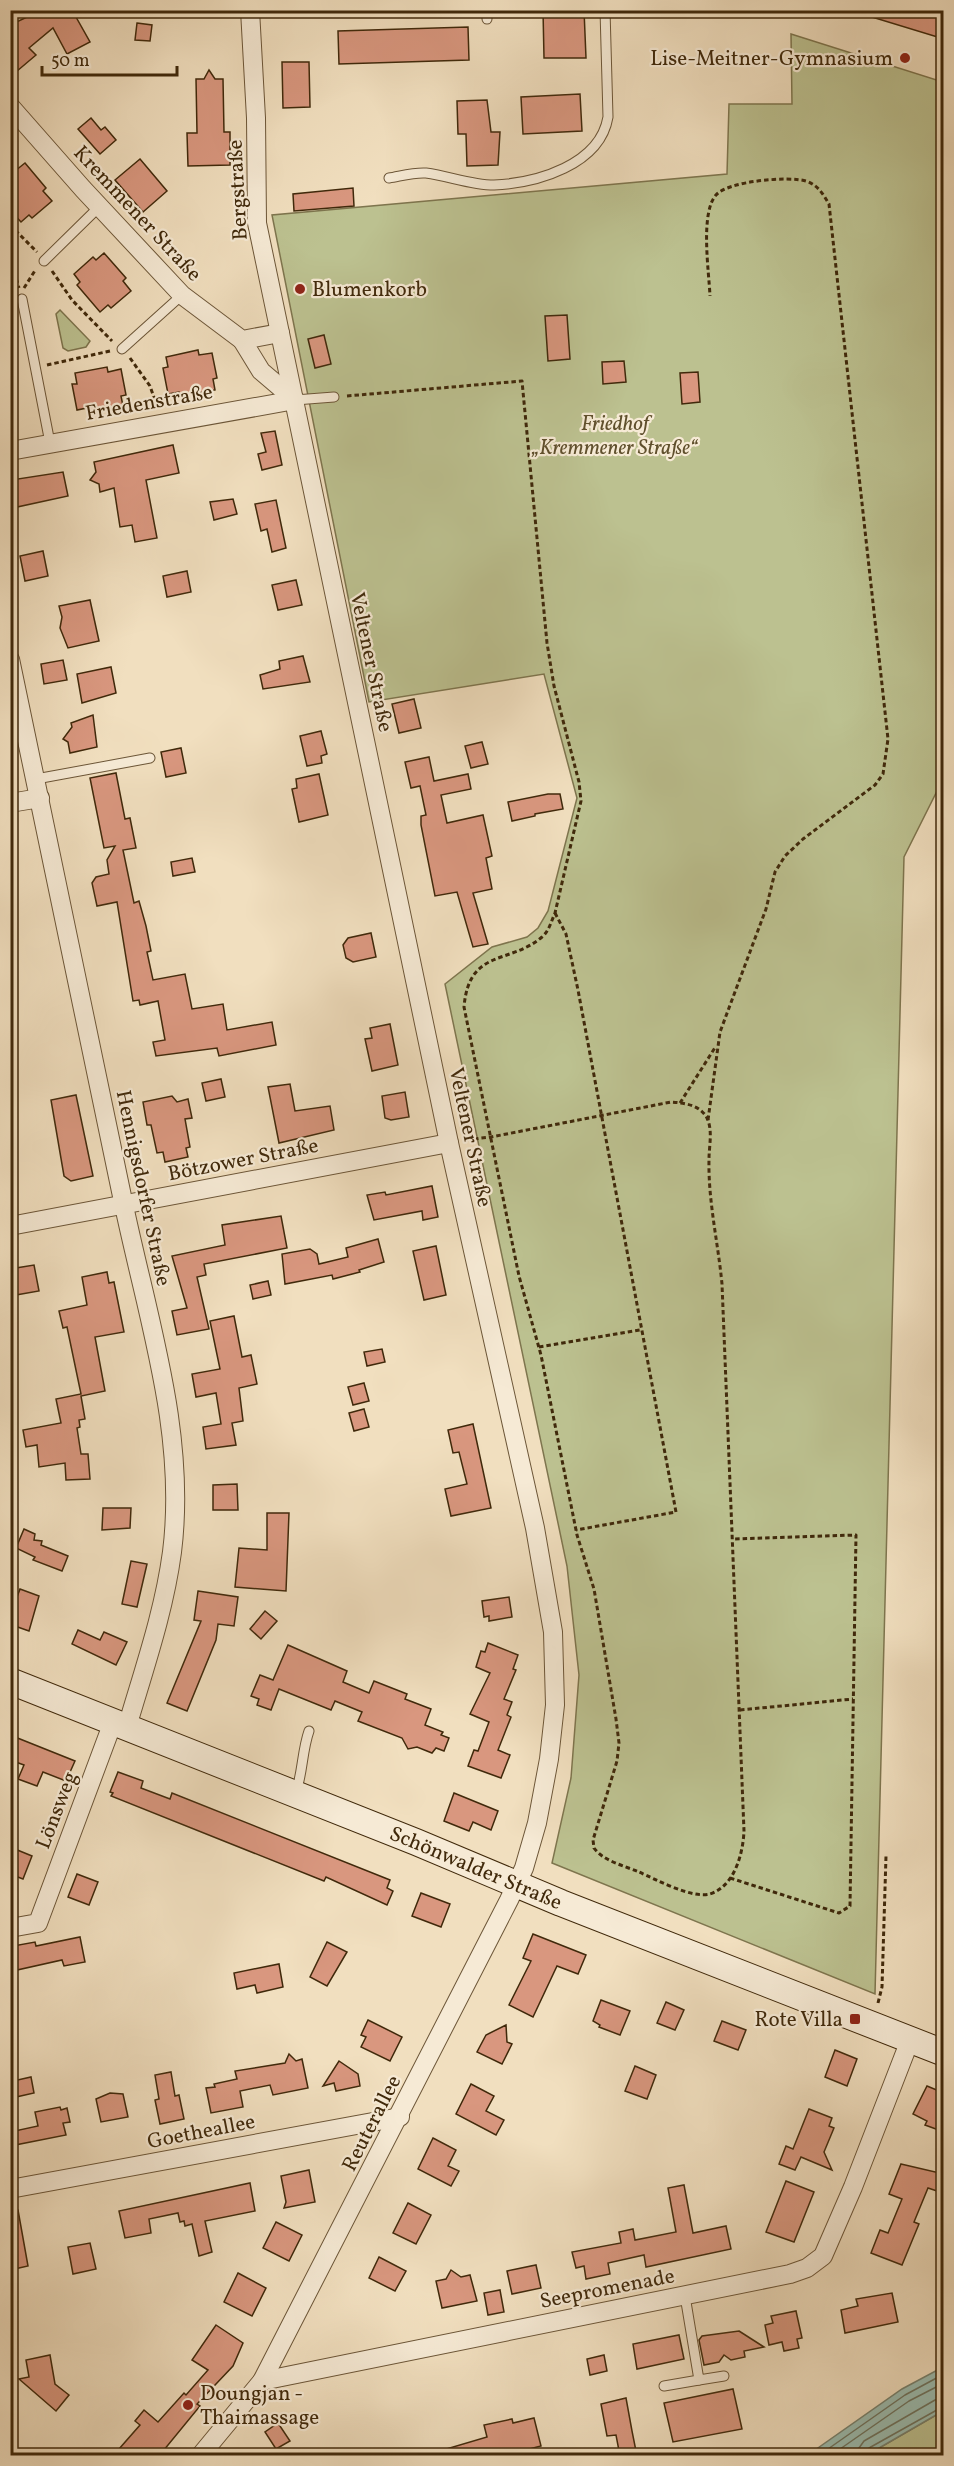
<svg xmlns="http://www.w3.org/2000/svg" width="954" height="2466" viewBox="0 0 954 2466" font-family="Vollkorn,serif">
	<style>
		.green { fill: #bcc190; stroke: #7e754e; stroke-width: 1.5 }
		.water { fill: #9bbdb1; stroke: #77826f; stroke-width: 1.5 }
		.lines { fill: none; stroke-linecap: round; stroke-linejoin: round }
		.shore { stroke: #6e735e; stroke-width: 1.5 }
		.building { fill: #d9977f; stroke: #40290b; stroke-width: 1.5 }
		.service-casing { stroke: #6c5638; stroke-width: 11 }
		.minor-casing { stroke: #6c5638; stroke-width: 20 }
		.secondary-casing { stroke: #40290b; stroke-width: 28 }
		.path { stroke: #40290b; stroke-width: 3; stroke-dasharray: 4.5 3; stroke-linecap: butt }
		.service { stroke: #f6ead5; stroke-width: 9 }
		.minor { stroke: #f6ead5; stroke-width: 18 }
		.secondary { stroke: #f6ead5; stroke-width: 26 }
		.poi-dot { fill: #8f2418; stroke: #f6ead5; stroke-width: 2 }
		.labels { text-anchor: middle; stroke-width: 4.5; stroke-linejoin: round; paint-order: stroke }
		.poi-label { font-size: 21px; fill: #40290b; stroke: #f6ead5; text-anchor: end }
		.street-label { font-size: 21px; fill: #40290b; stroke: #f6ead5 }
		.park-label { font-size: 21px; font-style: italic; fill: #5f4f2c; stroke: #f6ead5 }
	</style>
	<rect width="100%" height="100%" fill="#f1dfbf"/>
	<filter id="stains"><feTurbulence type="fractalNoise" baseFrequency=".00333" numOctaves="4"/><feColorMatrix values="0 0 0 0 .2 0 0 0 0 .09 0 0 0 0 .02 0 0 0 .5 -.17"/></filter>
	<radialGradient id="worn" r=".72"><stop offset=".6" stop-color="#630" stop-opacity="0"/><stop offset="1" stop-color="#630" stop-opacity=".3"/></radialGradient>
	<g class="green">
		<path d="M791 34 943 82 944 777 904 857 875 1994 552 1863 571 1778 579 1675 567 1566 445 984 492 947 527 937 538 928 548 911 577 798 544 674 369 702 272 215 727 174 729 104H792Z"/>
		<path d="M60 310 90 341 86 347 68 351 63 348 56 314Z"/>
		<path d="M943 2411V2455H867Z"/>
	</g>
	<path class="water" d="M943 2367V2411L867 2455H808L902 2389Z"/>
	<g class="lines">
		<g class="shore">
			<path d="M818 2456 905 2395 944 2374"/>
			<path d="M830 2456 909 2401 944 2383"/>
			<path d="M858 2456 859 2448 864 2441 935 2400 944 2398"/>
			<path d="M865 2456 869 2448 944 2406"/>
		</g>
	</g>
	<g class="building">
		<path d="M42 10H72L90 42 67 54 53 28 29 48 36 55 10 77V25Z"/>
		<path d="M543 10H584L586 58H544Z"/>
		<path d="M863 10H921L944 17V39L862 14Z"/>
		<path d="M137 23 152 25 150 41 135 40Z"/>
		<path d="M468 27 469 60 339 64 338 31Z"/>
		<path d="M282 62H309L310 107 283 108Z"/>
		<path d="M209 70 215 79H223L224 132H230V165L188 166 187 133H197L196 79H204Z"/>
		<path d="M580 94 582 131 523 134 521 97Z"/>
		<path d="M487 100 491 132H500L498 165 467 166 466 134H458L457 101Z"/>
		<path d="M91 118 101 130 105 127 116 140 100 154 78 129Z"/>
		<path d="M140 159 167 191 143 212 115 180Z"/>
		<path d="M25 163 46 188 43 191 52 201 32 218 29 215 21 222 10 210V175Z"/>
		<path d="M353 188 354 206 294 211 293 194Z"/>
		<path d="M104 253 126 278 123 281 131 291 111 308 108 305 100 312 77 285 80 282 74 274 93 257 96 260Z"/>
		<path d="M567 315 570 359 548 361 545 316Z"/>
		<path d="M324 335 331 364 315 368 308 339Z"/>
		<path d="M198 350 199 355 212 353 217 378 213 379 215 390 180 396 179 392 168 394 163 368 168 367 166 357Z"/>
		<path d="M624 361 626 382 603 384 602 362Z"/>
		<path d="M107 367 108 372 121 369 126 395 121 396 123 406 88 412 87 408 77 410 72 384H77L75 373Z"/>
		<path d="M698 372 700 402 682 404 680 373Z"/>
		<path d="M275 431 282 465 262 470 258 454 266 452 261 433Z"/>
		<path d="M173 445 179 473 146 480 157 538 135 542 132 525 120 527 114 488 100 492 99 484 90 480 96 472 94 462Z"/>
		<path d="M63 472 68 496 17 507 11 480Z"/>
		<path d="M233 499 237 514 214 520 210 502Z"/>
		<path d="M276 500 286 548 272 552 267 529 261 531 255 504Z"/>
		<path d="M43 551 48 576 25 581 20 556Z"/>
		<path d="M187 571 191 592 167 597 163 576Z"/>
		<path d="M296 580 302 605 278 610 272 585Z"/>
		<path d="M90 600 99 641 68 648 60 628 62 617 59 606Z"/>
		<path d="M303 656 310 682 263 689 260 675 280 669 279 661Z"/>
		<path d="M63 660 67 680 44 684 41 664Z"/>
		<path d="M111 667 116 693 82 703 77 674Z"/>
		<path d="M414 699 421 728 399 733 392 704Z"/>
		<path d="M93 715 97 747 70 753 68 742 63 739 72 727 71 723Z"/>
		<path d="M321 731 327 754 321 756 322 763 307 766 300 736Z"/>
		<path d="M482 742 488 764 471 768 465 746Z"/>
		<path d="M181 748 186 773 166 777 161 752Z"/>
		<path d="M429 757 434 781 468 774 471 789 441 795 447 823 483 815 492 856 486 858 492 889 473 893 488 944 473 947 457 892 435 896 421 825V816L426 815 420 786 411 788 405 762Z"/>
		<path d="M116 773 125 819 130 818 136 848 123 850 134 903 139 901 146 926 151 951 147 952 153 980 185 974 192 1009 223 1004 227 1030 272 1022 276 1045 219 1056 217 1048 156 1056 153 1042 165 1040 158 1001 140 1005 139 1000 133 1001 117 902 97 906 92 883 96 877 109 874 107 860 115 846 104 848 90 778Z"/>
		<path d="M319 774 328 815 299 822 292 789 297 788 296 779Z"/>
		<path d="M548 794H560L563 809 535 814V816L512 821 508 802Z"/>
		<path d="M192 858 195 872 173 876 171 862Z"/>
		<path d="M371 933 376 957 353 962 346 958 343 945 348 938Z"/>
		<path d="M390 1024 398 1065 372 1071 365 1039 372 1038 370 1028Z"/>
		<path d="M221 1079 225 1097 206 1101 202 1083Z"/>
		<path d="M290 1084 295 1111 330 1106 334 1130 279 1143 268 1087Z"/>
		<path d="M405 1092 409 1117 391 1120 385 1118 382 1096Z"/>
		<path d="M76 1095 93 1176 71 1181 64 1176 51 1100Z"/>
		<path d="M172 1096 177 1102 188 1099 192 1118 185 1119 190 1147 186 1148 188 1157 165 1162 163 1152 157 1153 151 1125H147L143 1102Z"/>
		<path d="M432 1186 438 1217 423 1220 422 1211 374 1220 367 1195 385 1192 386 1195Z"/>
		<path d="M281 1216 287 1248 204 1264 206 1275 197 1277 209 1329 177 1335 172 1311 187 1308 172 1256 225 1245 222 1225Z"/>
		<path d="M378 1239 384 1262 359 1270 360 1272 333 1279 332 1275 285 1284 282 1254 310 1249 317 1254 319 1264 348 1257 346 1248Z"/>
		<path d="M436 1246 446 1295 424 1300 413 1251Z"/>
		<path d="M34 1265 39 1291 10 1296V1269Z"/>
		<path d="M107 1272 109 1283 114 1282 124 1332 95 1337 105 1391 81 1396 85 1419 79 1420 80 1427 77 1428 81 1454H88L90 1479 66 1480 65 1463 39 1467 37 1445 26 1447 23 1430 61 1423 56 1399 81 1394 67 1327 63 1328 59 1311 87 1305 82 1277Z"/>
		<path d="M268 1281 271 1295 253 1299 250 1285Z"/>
		<path d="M234 1316 242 1357 251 1355 257 1384 239 1388 243 1421 232 1423 236 1445 206 1449 203 1427 221 1424 216 1393 196 1397 192 1374 220 1369 210 1321Z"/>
		<path d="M382 1349 385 1362 367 1366 364 1352Z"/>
		<path d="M364 1383 369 1401 353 1405 348 1387Z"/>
		<path d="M364 1409 369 1427 354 1431 349 1413Z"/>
		<path d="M473 1424 491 1508 451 1516 445 1489 467 1484 459 1452 453 1453 448 1430Z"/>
		<path d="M237 1484 238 1510H213V1485Z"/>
		<path d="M103 1508H131L130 1528 102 1530Z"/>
		<path d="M267 1513H289L286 1591 235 1587 239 1548 267 1550Z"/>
		<path d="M24 1529 35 1534 34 1540 42 1541 41 1545 68 1556 62 1571 33 1560 35 1557 16 1548Z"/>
		<path d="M131 1561 147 1564 137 1607 122 1604Z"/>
		<path d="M20 1589 39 1596 29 1631 12 1625 15 1618 10 1616V1595L17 1597Z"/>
		<path d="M198 1591 238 1597 234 1626 218 1624 216 1640 187 1711 167 1703 201 1621 194 1620Z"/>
		<path d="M509 1597 512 1617 489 1621V1616L484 1617 482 1601Z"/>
		<path d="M265 1611 277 1621 261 1639 250 1629Z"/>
		<path d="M78 1630 100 1640 104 1632 127 1642 116 1665 72 1644Z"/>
		<path d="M488 1643 518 1655 513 1669 516 1670 504 1699 512 1702 507 1715 511 1717 498 1750 510 1755 501 1778 468 1766 474 1750 478 1751 489 1722 470 1714 490 1673 476 1667 481 1651 485 1652Z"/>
		<path d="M288 1645 347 1671 343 1682 369 1693 374 1681 407 1694 405 1699 431 1709 425 1725 443 1732 441 1735 449 1738 444 1751 436 1748 432 1753 417 1747 408 1749 402 1738 358 1721 362 1712 335 1701 331 1710 279 1689 271 1710 257 1705 259 1699 251 1696 260 1675 273 1680Z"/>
		<path d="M10 1735 75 1761 66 1781 43 1772 37 1786 18 1779 24 1765 10 1760Z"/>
		<path d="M118 1772 143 1781 141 1788 170 1799 172 1793 390 1880 387 1888 393 1891 387 1905 326 1877 324 1881 111 1796 113 1793 110 1792Z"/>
		<path d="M454 1793 498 1811 491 1830 473 1822 469 1831 444 1821Z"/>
		<path d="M10 1847 32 1856 23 1879 10 1874Z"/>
		<path d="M77 1874 98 1882 89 1905 68 1897Z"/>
		<path d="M421 1893 450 1904 441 1927 412 1916Z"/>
		<path d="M533 1934 586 1955 578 1974 557 1966 533 2017 509 2005 531 1961 523 1958Z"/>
		<path d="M80 1937 85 1962 64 1966 62 1960 17 1970 13 1946 35 1942 36 1946Z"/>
		<path d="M327 1942 347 1952 327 1986 310 1977Z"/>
		<path d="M279 1964 283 1987 257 1993 255 1985 237 1989 234 1973Z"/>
		<path d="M601 2000 630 2011 620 2035 599 2027 600 2025 593 2021Z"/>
		<path d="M666 2002 684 2010 675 2030 657 2023Z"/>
		<path d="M368 2020 402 2037 390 2061 361 2047 366 2037 361 2035Z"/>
		<path d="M722 2021 746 2030 738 2050 714 2041Z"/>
		<path d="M506 2025 507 2042 512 2044 502 2064 477 2052 486 2035Z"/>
		<path d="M835 2050 857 2059 847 2086 825 2077Z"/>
		<path d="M289 2054 296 2061 302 2059 308 2088 273 2095 270 2085 240 2091 243 2107 211 2113 206 2088 215 2087 214 2084 237 2079 235 2071 285 2063Z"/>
		<path d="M339 2061 358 2074 360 2086 336 2091 334 2083 323 2086Z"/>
		<path d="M635 2066 656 2075 647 2099 625 2091Z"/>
		<path d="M171 2072 175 2096 179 2095 184 2119 160 2124 155 2100 159 2099 155 2075Z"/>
		<path d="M31 2077 34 2093 16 2097 13 2081Z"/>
		<path d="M471 2084 494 2096 486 2111 504 2120 496 2135 456 2114Z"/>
		<path d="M927 2086 944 2093V2132L925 2125 927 2121 913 2114Z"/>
		<path d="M110 2093 123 2094 128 2117 101 2122 96 2099Z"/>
		<path d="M60 2107 61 2110 67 2108 70 2122 63 2123 66 2135 10 2146V2132L38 2126 35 2112Z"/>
		<path d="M809 2109 832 2118 829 2126 834 2128 824 2152 832 2170 801 2157 795 2170 779 2164 786 2146 793 2149Z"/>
		<path d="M433 2138 456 2150 448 2166 459 2171 451 2186 418 2169Z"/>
		<path d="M901 2164 944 2174 940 2192 928 2188 914 2222 919 2224 902 2265 871 2253 880 2230 888 2233 902 2199 889 2194Z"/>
		<path d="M309 2170 315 2202 284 2208 286 2202 281 2176Z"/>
		<path d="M786 2181 814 2192 794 2242 766 2232Z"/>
		<path d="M250 2183 255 2211 205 2221 212 2252 199 2256 192 2224 185 2226 184 2221 180 2222 178 2213 149 2219 151 2233 125 2238 119 2211Z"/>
		<path d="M684 2185 693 2233 726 2226 731 2249 646 2267 644 2255 608 2263 610 2274 586 2279 584 2266 576 2268 572 2252 621 2243 619 2232 633 2229 635 2240 676 2232 668 2188Z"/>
		<path d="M408 2203 431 2215 416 2244 393 2233Z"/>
		<path d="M18 2210 28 2266 10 2270V2211Z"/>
		<path d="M276 2222 302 2235 289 2261 263 2248Z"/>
		<path d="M90 2243 96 2269 73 2274 68 2247Z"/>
		<path d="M379 2257 406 2271 395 2291 369 2278Z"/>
		<path d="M536 2265 541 2288 512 2294 507 2271Z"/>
		<path d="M451 2270 461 2277 470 2275 477 2301 442 2308 436 2281 446 2279Z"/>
		<path d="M238 2273 266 2288 252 2316 224 2302Z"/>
		<path d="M500 2290 504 2312 488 2315 484 2293Z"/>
		<path d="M892 2293 898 2322 845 2333 841 2310 858 2306 856 2299Z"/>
		<path d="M796 2311 802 2338 797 2339 799 2348 784 2351 782 2342 769 2345 765 2325 773 2323 771 2316Z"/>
		<path d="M216 2325 243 2343 233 2366 197 2404 200 2406 159 2456H127L119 2449 140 2425 135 2421 144 2410 158 2422 184 2393 186 2395 208 2370 192 2360Z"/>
		<path d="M739 2331 764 2347 744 2351 745 2357 731 2360 724 2355 719 2362 704 2365 699 2340 702 2336Z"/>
		<path d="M679 2335 684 2359 637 2369 633 2344Z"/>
		<path d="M50 2355 55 2384 69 2395 56 2411 19 2379 29 2377 26 2360Z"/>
		<path d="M604 2355 607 2371 590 2375 587 2359Z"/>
		<path d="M733 2389 742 2429 673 2442 664 2403Z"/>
		<path d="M626 2398 632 2431 637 2456H620L616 2435 607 2436 601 2404Z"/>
		<path d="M534 2418 541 2446 502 2456H436V2452L487 2437 484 2425 512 2419 513 2423Z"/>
		<path d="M278 2423 290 2441 276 2449 265 2432Z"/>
	</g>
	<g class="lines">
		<defs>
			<g id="service">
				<path d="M487 19V10"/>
				<path d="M389 178C401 176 415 172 426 173 449 176 471 185 494 185 537 183 600 165 608 117L605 10"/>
				<path d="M44 261 99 207"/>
				<path d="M22 299 50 443"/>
				<path d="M122 349 182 295"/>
				<path d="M295 400 334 397"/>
				<path d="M36 779 150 758"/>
				<path d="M296 1792C303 1771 302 1751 309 1731"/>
				<path d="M685 2296 699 2380 724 2376"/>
				<path d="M664 2386 699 2380"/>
			</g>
			<g id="minor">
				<path d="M10 106 83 189 182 295 242 340 280 333"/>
				<path d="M242 340 261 371 295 400"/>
				<path d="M10 451 295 400"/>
				<path d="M10 659C49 840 86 1021 123 1201 147 1317 187 1433 172 1552 164 1612 144 1669 127 1727"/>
				<path d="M10 803 40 798"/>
				<path d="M10 1226 449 1143"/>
				<path d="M10 1928 38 1923 113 1722"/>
				<path d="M10 2189 400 2117"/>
				<path d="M262 2381 790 2274 807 2268 823 2256 853 2187 910 2040"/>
				<path d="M200 2456 262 2381 509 1900 524 1868 537 1823 549 1759 555 1705 553 1632 535 1528 449 1143 257 223 256 118 250 10"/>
			</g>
			<g id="secondary">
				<path id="s1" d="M10 1681 416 1842 561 1903 944 2053"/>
			</g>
		</defs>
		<use href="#service" class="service-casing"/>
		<use href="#minor" class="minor-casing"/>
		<use href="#secondary" class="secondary-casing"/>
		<g class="path">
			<path d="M10 225 37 252"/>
			<path d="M10 257 19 288"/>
			<path d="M52 271 72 300 112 341"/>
			<path d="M24 288 36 269"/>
			<path d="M130 358 150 386 157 406"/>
			<path d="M47 365 110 351"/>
			<path d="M347 396 522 381 547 643 554 686 579 782 581 801 555 913C551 922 549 931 542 937 509 965 469 948 464 1007L519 1276 541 1355 577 1535 594 1589 616 1719 619 1743 617 1761 593 1840 594 1848C603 1861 625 1866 639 1872 655 1879 692 1899 710 1894 735 1886 743 1853 744 1831L722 1284C718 1242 708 1201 709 1159 709 1146 713 1131 707 1118 700 1105 685 1103 671 1102L491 1137 465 1140"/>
			<path d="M555 913 566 934 578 990 676 1512 576 1530"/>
			<path d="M680 1103 716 1046"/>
			<path d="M708 1120 720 1032 766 909 775 872 785 856 803 839 875 785 883 774 888 739 829 204C823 194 818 185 806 181 788 176 728 181 716 195 700 213 709 272 710 296"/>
			<path d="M539 1347 640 1330"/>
			<path d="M740 1710 853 1699"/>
			<path d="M730 1878 839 1913 850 1906 856 1535 733 1539"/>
			<path d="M878 2003 882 1987 886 1856"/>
		</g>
		<use href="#service" class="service"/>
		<use href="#minor" class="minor"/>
		<use href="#secondary" class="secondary"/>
	</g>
	<g class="poi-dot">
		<circle cx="905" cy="58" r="6"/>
		<circle cx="300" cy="289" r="6"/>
		<rect x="849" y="2013" width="12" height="12" rx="3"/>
		<circle cx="188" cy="2405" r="6"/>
	</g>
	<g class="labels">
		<g class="poi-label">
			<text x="893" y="65">Lise-Meitner-Gymnasium</text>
			<text x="312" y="296" text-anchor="start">Blumenkorb</text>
			<text x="843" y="2026">Rote Villa</text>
			<text x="200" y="2400" text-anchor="start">Doungjan -<tspan x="200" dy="24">Thaimassage</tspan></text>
		</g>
		<g class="street-label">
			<text transform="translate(237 190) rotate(-93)" y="7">Bergstraße</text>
			<text transform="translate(138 213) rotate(47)" y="7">Kremmener Straße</text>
			<text transform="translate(149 402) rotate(-10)" y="7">Friedenstraße</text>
			<text transform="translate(372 662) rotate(78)" y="7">Veltener Straße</text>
			<text transform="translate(471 1137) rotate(78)" y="7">Veltener Straße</text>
			<text transform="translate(243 1159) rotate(-11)" y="7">Bötzower Straße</text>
			<text transform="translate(144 1188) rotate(78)" y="7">Hennigsdorfer Straße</text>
			<text transform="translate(56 1810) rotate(-69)" y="7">Lönsweg</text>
			<text dy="7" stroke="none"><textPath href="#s1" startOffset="502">Schönwalder Straße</textPath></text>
			<text transform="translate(371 2123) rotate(-63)" y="7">Reuterallee</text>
			<text transform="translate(201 2131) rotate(-11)" y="7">Goetheallee</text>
			<text transform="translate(607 2288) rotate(-11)" y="7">Seepromenade</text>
		</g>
		<g class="park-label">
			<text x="615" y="430">Friedhof<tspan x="615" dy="24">„Kremmener Straße“</tspan></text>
		</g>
	</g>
	<rect width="954" height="2466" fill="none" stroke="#f1dfbf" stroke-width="36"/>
	<rect x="12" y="12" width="930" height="2442" fill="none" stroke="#40290b" stroke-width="3"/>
	<rect x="18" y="18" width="918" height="2430" fill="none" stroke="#40290b" stroke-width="1.5"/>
	<path d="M42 66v9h135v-9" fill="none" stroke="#40290b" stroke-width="3"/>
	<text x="51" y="66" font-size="18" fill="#40290b" stroke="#f6ead5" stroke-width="4.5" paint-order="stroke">50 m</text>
	<rect width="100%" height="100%" filter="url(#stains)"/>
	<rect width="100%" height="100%" fill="url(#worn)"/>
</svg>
